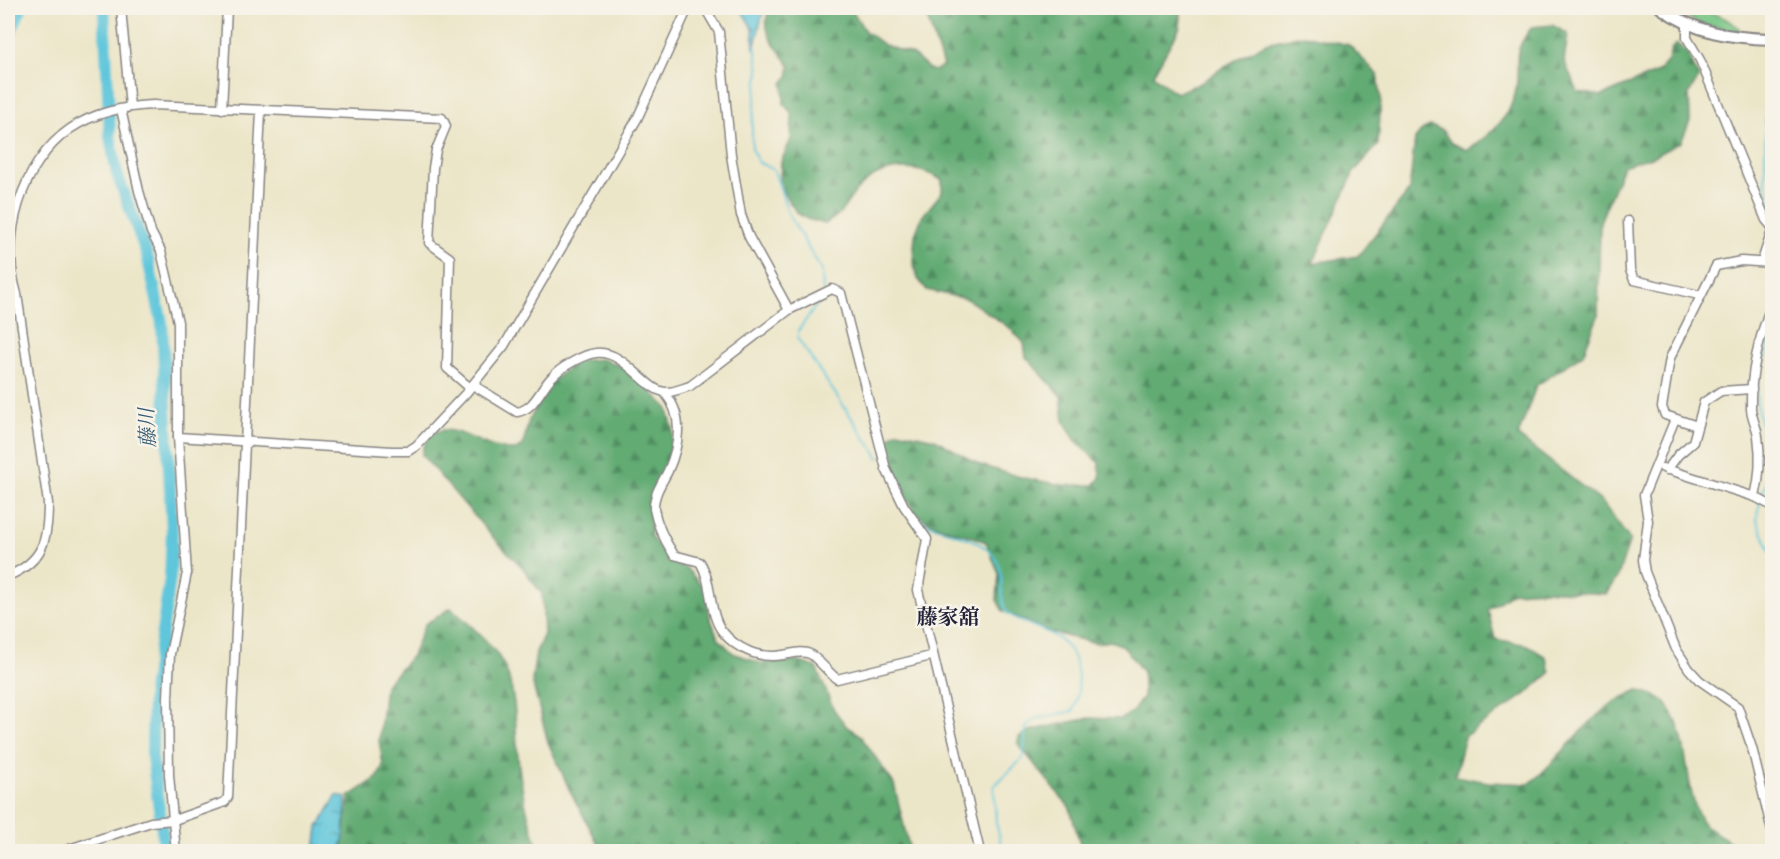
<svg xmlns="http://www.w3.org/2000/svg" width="1780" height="859" viewBox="0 0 1780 859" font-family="'IM FELL English','Noto Serif JP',serif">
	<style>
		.grass { fill: #79c686; stroke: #4e7460; stroke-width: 1.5 }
		.forest { fill: url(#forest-firs); stroke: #426657; stroke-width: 1.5 }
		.water { fill: url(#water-ripples); stroke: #40748b; stroke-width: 1.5 }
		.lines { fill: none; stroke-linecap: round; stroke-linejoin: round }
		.stream { stroke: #5fc6db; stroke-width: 2 }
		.river { stroke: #5fc6db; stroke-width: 12 }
		.minor-casing { stroke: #878482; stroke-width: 11 }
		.major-casing { stroke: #878482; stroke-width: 14 }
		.minor { stroke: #fff; stroke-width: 8 }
		.major { stroke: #fff; stroke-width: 10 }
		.labels { text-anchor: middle; stroke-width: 5; stroke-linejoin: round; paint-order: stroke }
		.water-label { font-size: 20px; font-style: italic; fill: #375b73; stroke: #f7f3e8 }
		.quarter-label { font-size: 21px; font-weight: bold; fill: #22223b; stroke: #f7f3e8 }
	</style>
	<defs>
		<pattern id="forest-firs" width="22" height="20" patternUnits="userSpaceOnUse" patternTransform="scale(1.5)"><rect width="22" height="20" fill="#62ab73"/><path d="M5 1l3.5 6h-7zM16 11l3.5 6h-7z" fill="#508b60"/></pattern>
		<pattern id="water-ripples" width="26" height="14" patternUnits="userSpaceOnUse" patternTransform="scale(1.5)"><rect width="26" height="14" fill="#5fc6db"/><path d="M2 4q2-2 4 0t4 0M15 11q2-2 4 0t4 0" fill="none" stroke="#4ea0b3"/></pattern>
	</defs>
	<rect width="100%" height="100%" fill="#f7f3e8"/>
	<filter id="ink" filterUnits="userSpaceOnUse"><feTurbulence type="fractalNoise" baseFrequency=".0167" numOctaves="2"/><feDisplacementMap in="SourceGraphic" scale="12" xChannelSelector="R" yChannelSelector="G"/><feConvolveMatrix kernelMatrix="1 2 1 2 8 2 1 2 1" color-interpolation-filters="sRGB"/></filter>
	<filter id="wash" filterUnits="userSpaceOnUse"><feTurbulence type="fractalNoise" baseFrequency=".008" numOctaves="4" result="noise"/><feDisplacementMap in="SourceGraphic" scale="24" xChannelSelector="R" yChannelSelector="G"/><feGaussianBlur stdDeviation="1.35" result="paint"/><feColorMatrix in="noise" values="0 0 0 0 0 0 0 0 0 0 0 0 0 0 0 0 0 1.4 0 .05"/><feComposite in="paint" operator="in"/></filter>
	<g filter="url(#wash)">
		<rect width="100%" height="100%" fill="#ece6c9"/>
		<path class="grass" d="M1673 8C1692 7 1731 14 1741 32L1701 25Z"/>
		<g class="forest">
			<path d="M769 8H839L852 10 865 31 884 45 913 55 929 69 935 71 943 66 924 8H1180V27L1153 75 1176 93 1201 83 1222 68 1266 43 1303 35 1349 45 1378 75 1381 98 1378 145 1354 172 1313 263 1358 256 1409 191 1415 139 1423 129 1430 126 1442 130 1451 143 1467 150C1490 135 1511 118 1516 89 1521 57 1509 57 1532 27L1552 25 1568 34 1564 61 1578 92 1602 96 1658 72 1668 61 1671 49 1677 44 1687 52 1699 78 1689 93 1690 121 1681 142 1654 156 1623 166 1600 222 1598 316 1583 354 1536 386 1518 436 1602 502 1630 540 1618 576 1606 594 1544 590 1513 592 1488 610 1495 639 1527 645 1546 657 1550 673 1525 695 1465 736 1455 776 1488 782 1529 784C1557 762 1577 731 1606 708 1615 700 1628 695 1638 690 1646 693 1658 695 1664 701 1693 733 1682 795 1704 824 1711 833 1729 837 1741 851H1082L1070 808 1018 744 1019 737 1029 731 1089 718 1121 719 1133 711 1143 697V672L1123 646 1111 641 1096 643 1049 632 1003 611 997 600 999 574 986 542C965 533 940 530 921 517 909 508 887 468 885 453 883 443 891 435 898 431L935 439 980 465 1024 478 1063 485H1094L1100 478 1099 463 1076 441 1064 421 1061 396 1026 357 1024 343 1011 329 967 299 927 290 918 279 913 262 915 235 922 217 942 192V180C915 163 880 165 857 190 843 206 846 212 825 224L807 219 797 213 784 194 780 180 781 162 791 139 792 114 784 104 783 83 788 77 790 66C776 45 760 34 769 8Z"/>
			<path d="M601 359 626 368 667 407 673 429 670 455 657 484 651 513V537L665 554 686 568 706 590 709 614 718 638 733 653 760 663 796 661 816 667 834 710 847 727 860 735 894 784 910 851H602L570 791 548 742 532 681 536 652 544 634 542 594 523 568 490 534 422 455C423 443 432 429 446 430 470 432 487 451 516 450L523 445 529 420 553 380 577 361Z"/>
			<path d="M451 608C468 623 498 648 506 670 517 698 515 728 518 757 521 789 528 821 540 851H342L349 797 378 777 383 765 379 740 385 685 412 656 425 624Z"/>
		</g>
		<g class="water">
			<path d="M740 8H764L754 49 753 29Z"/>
			<path d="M337 795 346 798 344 838 340 851H315L318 827Z"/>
		</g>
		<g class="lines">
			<g class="stream">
				<path d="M428 8 432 14"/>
				<path d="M1769 36 1772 8"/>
				<path d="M1767 42 1765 179 1772 212"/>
				<path d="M755 45 759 72 752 125V149L758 162 774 170 789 215 822 271 823 291"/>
				<path d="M821 299 798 331V339L879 458"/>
				<path d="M1761 496C1764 488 1769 478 1770 470 1771 446 1758 425 1757 402 1755 377 1768 353 1772 330"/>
				<path d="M1760 501 1757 520 1772 555"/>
				<path d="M917 518C942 535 984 534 998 563 1005 579 998 596 1007 613 1040 635 1074 629 1078 678 1079 689 1078 701 1073 711L1035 719 1026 727 1023 758 994 786 996 822 1003 852"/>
			</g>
			<g class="river">
				<path d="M104 8 110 136 117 174 147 255 162 323 172 532 170 578 153 693 152 757 165 852"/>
				<path d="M8 38 21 8"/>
			</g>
		</g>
	</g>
	<g filter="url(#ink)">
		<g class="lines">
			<defs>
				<g id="minor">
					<path d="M121 8 130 107"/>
					<path d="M705 8 719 32 731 155 741 215 749 237 789 310"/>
					<path d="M1687 24V38L1700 60 1766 220 1772 227"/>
					<path d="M121 109 139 191 151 232 161 251 178 322V437L187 573 170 654 168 698 169 775 176 852"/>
					<path d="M222 109 227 8"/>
					<path d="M1628 221 1630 270 1634 280 1699 295"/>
					<path d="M1762 261 1772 231"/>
					<path d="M473 385 517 412C535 409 540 389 552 377 560 368 584 354 596 353 626 350 646 393 667 392 675 392 683 388 690 386L789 310 832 289 841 293 886 469 904 506 927 539 918 590 980 852"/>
					<path d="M665 393C684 416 680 444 668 471 662 483 653 495 654 509 657 526 665 541 674 555L700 562C713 583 708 612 722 631 737 650 760 659 783 655 792 654 801 650 810 654 815 656 830 674 837 679L931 656"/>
					<path d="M1675 419 1644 495 1648 521 1643 560 1645 572 1676 649 1689 669 1699 680 1738 707 1752 748 1772 831"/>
					<path d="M1697 426 1665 415 1662 407 1670 358 1716 266 1741 261 1772 263"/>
					<path d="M178 437 392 451H408L416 446 466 393 504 346 637 119 688 8"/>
					<path d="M1663 468 1755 497 1772 506"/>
					<path d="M1667 470 1678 455 1693 442 1704 402 1721 391 1752 389"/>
					<path d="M1755 497C1760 477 1761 457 1758 436 1757 427 1752 419 1751 409 1750 375 1759 336 1772 304"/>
					<path d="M8 576C44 561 48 539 48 503L17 294C0 238 21 163 70 129 93 113 125 106 153 105L442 118 446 126 436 150 433 168 429 243 450 258 447 368 470 388"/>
					<path d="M60 852 151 822 174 820 225 802 228 797 261 111"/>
				</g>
				<path id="major" d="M1661 8C1696 33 1731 38 1772 39"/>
			</defs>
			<use href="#minor" class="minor-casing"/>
			<use href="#major" class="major-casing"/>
			<use href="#minor" class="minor"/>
			<use href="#major" class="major"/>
		</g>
	</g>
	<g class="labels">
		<g class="water-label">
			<text transform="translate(147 428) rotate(-93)" y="7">藤川</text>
		</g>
		<g class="quarter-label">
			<text x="948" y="624">藤家舘</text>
		</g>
	</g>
	<rect width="1780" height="859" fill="none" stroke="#f7f3e8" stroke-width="30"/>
</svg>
